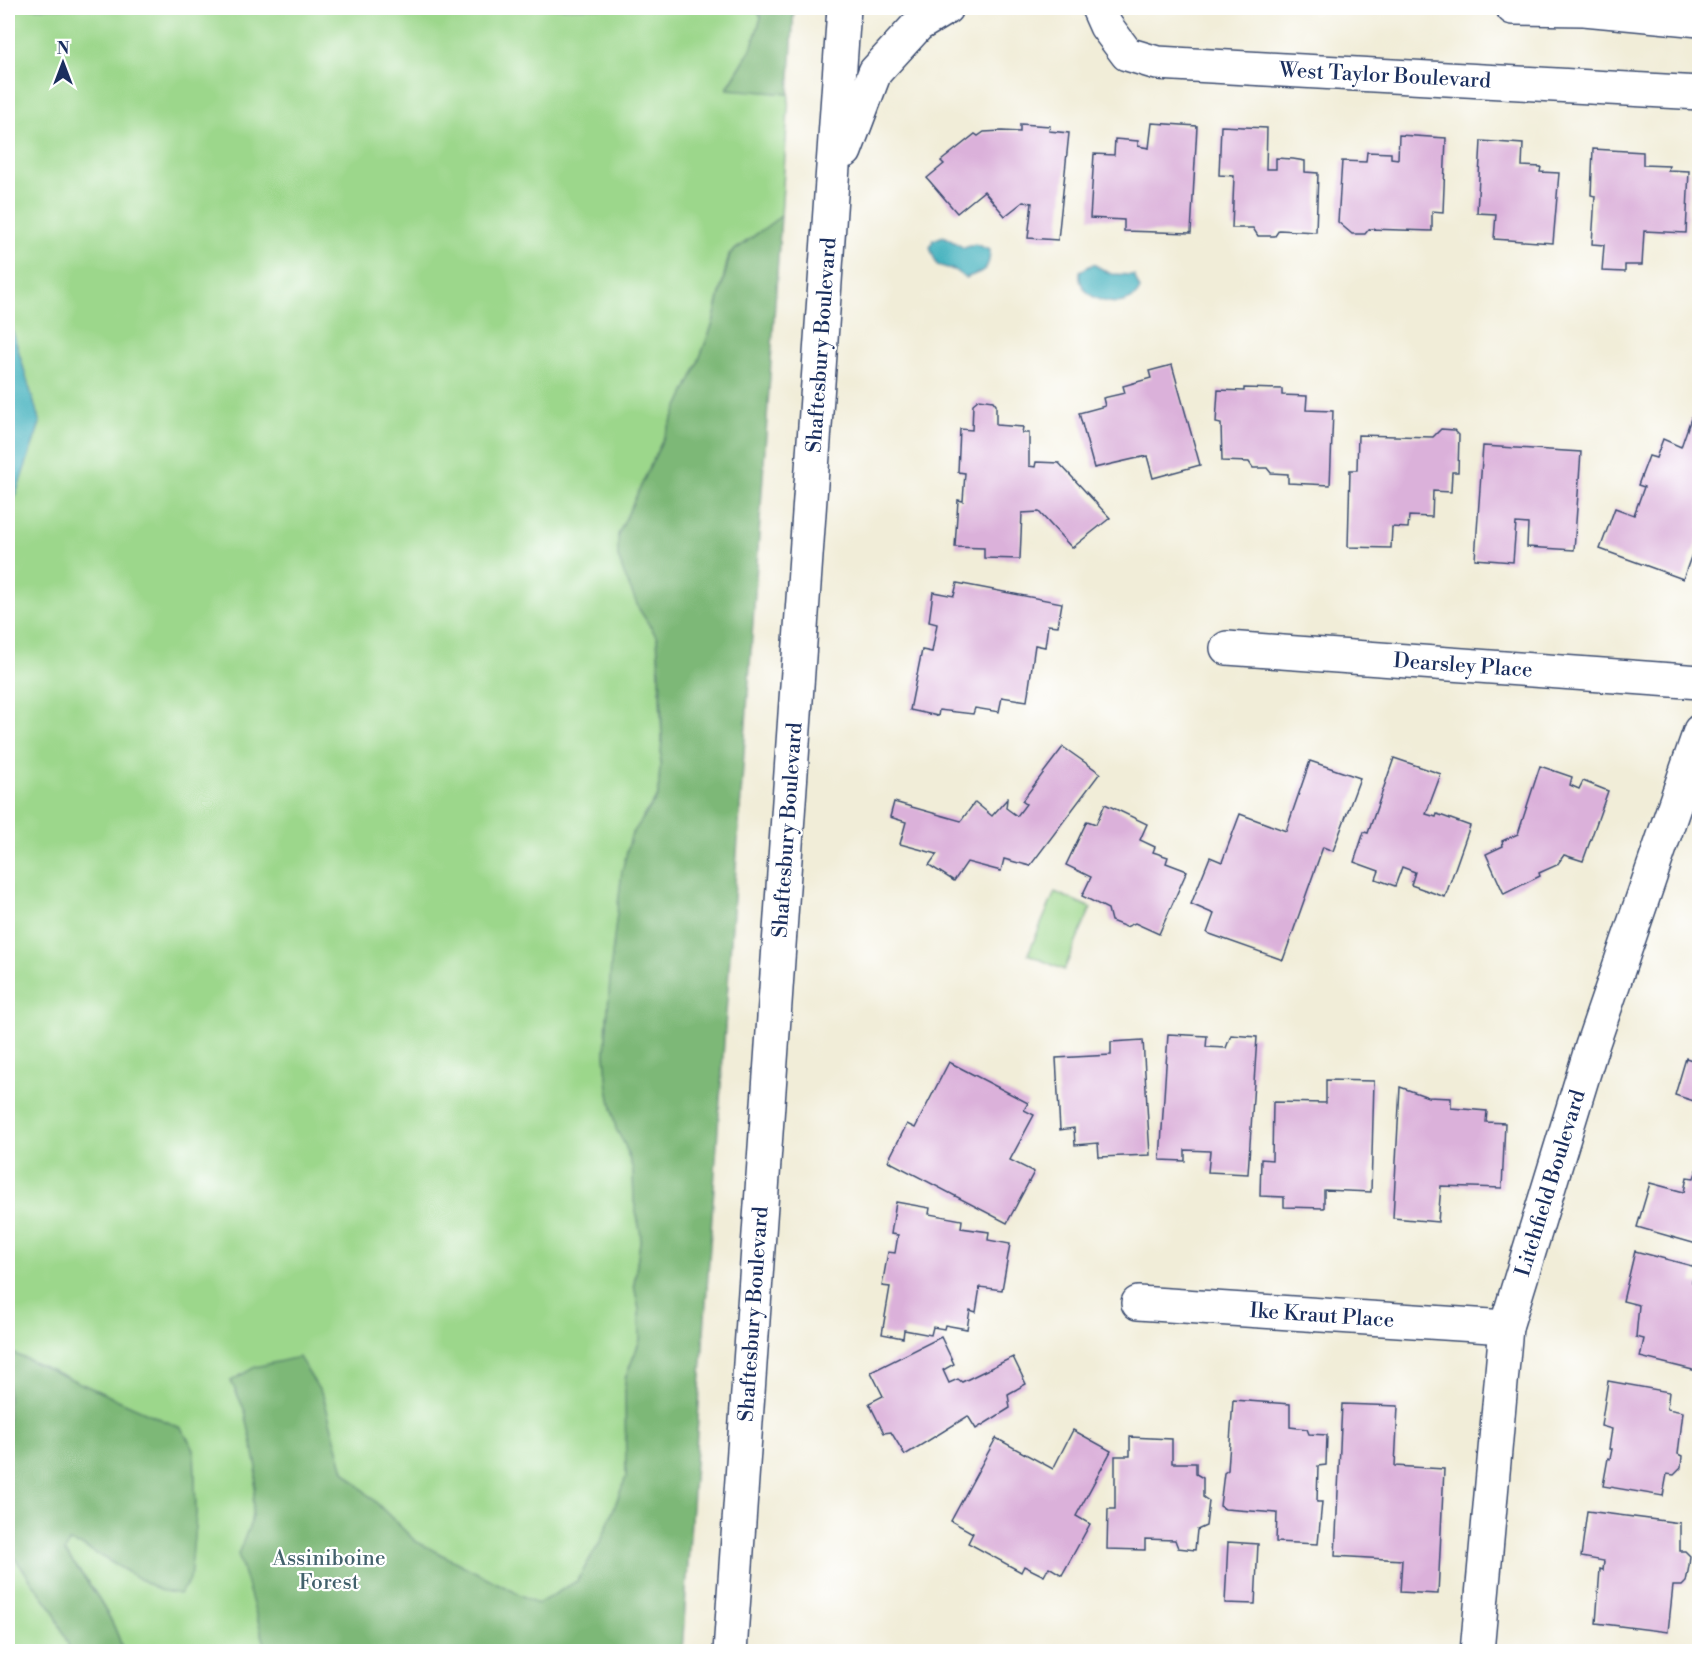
<svg xmlns="http://www.w3.org/2000/svg" width="1707" height="1659" viewBox="0 0 1707 1659" font-family="'Libre Bodoni',serif">
	<style>
		.green { fill: #9cd78b; stroke: #5c8374; stroke-width: 1.5 }
		.forest { fill: #7db877; stroke: #4c746a; stroke-width: 1.5 }
		.water { fill: #42b1bd; stroke: #2e708e; stroke-width: 1.5 }
		.building { fill: #dbb1da }
		.lines { fill: none; stroke-linecap: round; stroke-linejoin: round }
		.minor-casing { stroke: #3b4c70; stroke-width: 36 }
		.tertiary-casing { stroke: #3b4c70; stroke-width: 36 }
		.minor { stroke: #fff; stroke-width: 33 }
		.tertiary { stroke: #fff; stroke-width: 33 }
		.labels { text-anchor: middle; stroke-width: 4.5; stroke-linejoin: round; paint-order: stroke }
		.street-label { font-size: 21px; fill: #1b2f5e; stroke: #fff }
		.park-label { font-size: 21px; fill: #42616c; stroke: #fff }
	</style>
	<rect width="100%" height="100%" fill="#fff"/>
	<filter id="ink" filterUnits="userSpaceOnUse"><feTurbulence type="fractalNoise" baseFrequency=".0167" numOctaves="2"/><feDisplacementMap in="SourceGraphic" scale="12" xChannelSelector="R" yChannelSelector="G"/><feConvolveMatrix kernelMatrix="1 2 1 2 8 2 1 2 1" color-interpolation-filters="sRGB"/></filter>
	<filter id="wash" filterUnits="userSpaceOnUse"><feTurbulence type="fractalNoise" baseFrequency=".008" numOctaves="4" result="noise"/><feDisplacementMap in="SourceGraphic" scale="24" xChannelSelector="R" yChannelSelector="G"/><feGaussianBlur stdDeviation="1.35" result="paint"/><feColorMatrix in="noise" values="0 0 0 0 0 0 0 0 0 0 0 0 0 0 0 0 0 1.4 0 .05"/><feComposite in="paint" operator="in"/></filter>
	<g filter="url(#wash)">
		<rect width="100%" height="100%" fill="#f1edd8"/>
		<g class="green">
			<path d="M8 8H756L761 18 751 49 727 88 789 94 781 216 729 254 713 323 694 373 618 535 639 609 657 637 662 739 658 796 643 816 607 1016 605 1054 608 1088 616 1129 625 1145 633 1170 634 1201 641 1235 634 1285 639 1309 640 1340 625 1379 626 1477 602 1539 577 1581 538 1604 415 1541 344 1471 323 1396 231 1381 245 1411 257 1467 251 1522 239 1554 267 1651H123C113 1614 89 1582 65 1552L69 1542 83 1546 159 1590 196 1515 194 1449 181 1428 8 1351V517L40 423 8 316Z"/>
			<path d="M1055 892 1091 908 1064 970 1028 954Z"/>
			<path d="M8 1549 53 1610 71 1651H8Z"/>
		</g>
		<g class="forest">
			<path d="M756 8H794L789 94 727 89 751 49 761 18Z"/>
			<path d="M781 216 682 1651H267L238 1554 251 1522 257 1467 245 1411 231 1381 255 1367 299 1357 323 1396 344 1471 415 1541 538 1604 577 1581 602 1539 626 1477 625 1379 640 1340 639 1309 634 1285 641 1235 634 1201 633 1170 625 1145 616 1129 608 1088 605 1054 611 963 622 871 631 836 658 796 662 739 661 689 657 637 639 609 624 574 618 557V535L694 373 713 323 730 254Z"/>
			<path d="M8 1351 181 1428 194 1449 196 1515 190 1580 179 1594 159 1590 83 1546 69 1542 65 1552C88 1583 113 1614 123 1651H71L53 1610 8 1549Z"/>
		</g>
		<g class="water">
			<path d="M943 236 964 248 975 244 990 250C990 271 982 272 965 278L954 270 937 265 930 248 933 240Z"/>
			<path d="M1093 264 1111 274 1134 275 1140 289C1130 314 1075 303 1080 271Z"/>
			<path d="M8 316 40 423 8 517Z"/>
		</g>
		<g id="blocks">
			<g class="building">
				<path d="M1152 123 1197 126 1191 233 1124 231V220L1090 218 1094 154 1114 155 1115 139 1138 141V146L1149 148Z"/>
				<path d="M1020 124 1050 126 1049 131 1069 133 1058 240 1028 238 1032 203 1023 202 1005 216 984 191 957 213 927 178 944 164 941 161 975 134 978 136 984 132 1002 131 1020 132Z"/>
				<path d="M1221 126 1267 128 1266 169H1276V158L1293 159 1305 161V172L1318 173 1316 232 1279 230 1275 236H1258L1253 228H1232L1234 176 1219 175Z"/>
				<path d="M1399 135 1446 138 1443 212 1432 211V231L1369 229 1365 234H1352L1338 222 1342 161 1366 162 1367 152 1391 153V158L1398 159Z"/>
				<path d="M1481 141 1523 144 1522 166 1541 167 1540 172 1559 173 1553 243 1494 239 1496 214 1477 213Z"/>
				<path d="M1593 149 1643 152V165L1669 166 1668 170 1689 171 1686 233 1644 231 1642 265H1625V272L1602 271 1604 245 1592 244 1595 196 1591 195Z"/>
				<path d="M1172 365 1200 465 1153 478 1147 456 1094 468 1079 413 1105 406 1103 398 1125 393 1123 386 1151 378 1149 371Z"/>
				<path d="M1244 388 1282 389V395L1307 396 1306 410 1333 411 1330 485 1288 483V474L1271 473 1267 468H1253L1249 462 1222 461 1221 424 1216 423 1218 390 1244 391Z"/>
				<path d="M979 399 993 401 996 405V425L1023 427 1022 433H1029V466L1035 467 1036 462 1059 463 1110 518 1072 548 1039 512 1022 513 1020 559 984 558V548L955 547 958 500 963 501 965 473 958 472 960 429 972 430 973 404Z"/>
				<path d="M1697 401 1700 532 1683 579 1600 549 1615 508 1634 515 1644 487 1638 485 1649 456 1656 458 1663 439 1681 447Z"/>
				<path d="M1441 429 1454 430 1459 435 1458 472H1452L1451 492 1433 491 1432 517 1409 516 1408 528 1392 527 1391 548 1348 547 1350 470H1357L1358 435 1433 437Z"/>
				<path d="M1483 446 1581 452 1574 550 1527 547 1528 524 1516 523 1513 562 1475 559Z"/>
				<path d="M957 583 1062 603 1058 626 1048 625 1045 647 1035 645 1027 701 1002 697 999 712 975 708 973 714 939 710 938 716 910 710 922 650 932 652 937 624 929 622 933 592 954 596Z"/>
				<path d="M1063 747 1100 773 1030 866 1004 859 1001 871 967 862 954 881 929 865 937 854 900 844 906 822 890 817 894 802 961 821 975 802 992 816 1007 799 1006 808 1017 816 1026 804 1022 801Z"/>
				<path d="M1394 758 1441 774 1426 814 1436 817 1437 814 1470 826 1445 897 1411 885 1415 872 1402 867 1395 886 1376 879 1379 871 1354 862 1364 832 1368 833Z"/>
				<path d="M1310 761 1360 778 1333 851 1323 847 1283 960 1207 933 1214 914 1191 904 1210 857 1222 862 1240 814 1286 831Z"/>
				<path d="M1540 766 1572 777 1570 785 1579 789 1583 781 1608 791 1583 861 1564 855 1557 865 1539 873 1540 876 1504 894 1486 854 1503 846 1502 841 1518 834Z"/>
				<path d="M1105 804 1147 824 1140 840 1155 847 1153 852 1168 857 1166 863 1187 871 1159 934 1135 923 1126 927 1111 921 1108 909 1082 896 1091 877 1066 865 1087 821 1096 824Z"/>
				<path d="M1699 1024H1700V1043L1694 1041Z"/>
				<path d="M1168 1034 1207 1036 1206 1047 1226 1048 1231 1035 1257 1037 1248 1174 1208 1172 1210 1151 1185 1150V1161L1160 1160Z"/>
				<path d="M1143 1040 1150 1155 1099 1157 1098 1143 1075 1145 1074 1128 1060 1130 1056 1058 1111 1055V1042Z"/>
				<path d="M1700 1047V1103L1675 1095 1686 1058 1695 1061Z"/>
				<path d="M949 1062 1028 1103 1024 1110 1034 1115 1010 1160 1034 1172 1007 1223 888 1161 907 1124 915 1128Z"/>
				<path d="M1326 1080 1374 1081 1371 1192 1324 1190V1208L1284 1207V1197L1260 1196 1261 1159 1272 1160 1273 1102 1326 1103Z"/>
				<path d="M1400 1087 1428 1097 1451 1098V1108L1487 1111 1486 1122 1505 1123 1502 1188 1441 1186 1438 1222 1393 1218Z"/>
				<path d="M1700 1162V1245L1637 1227 1650 1183 1684 1192 1687 1177 1694 1178Z"/>
				<path d="M896 1202 930 1208 929 1214 962 1220 961 1228 989 1232 988 1240 1010 1244 1002 1290 980 1287 976 1312 970 1310 967 1329 945 1325 944 1329 933 1327 931 1335 904 1330 903 1338 882 1334 890 1287 882 1286 888 1252 895 1253 898 1235 891 1234Z"/>
				<path d="M1635 1251 1696 1267 1692 1282 1700 1284V1360L1697 1371 1640 1357 1644 1339 1636 1337 1639 1305 1623 1301Z"/>
				<path d="M941 1337 954 1364 943 1370 949 1383 958 1379 962 1382 1013 1357 1026 1384 1008 1394 1010 1408 976 1429 968 1416 905 1455 891 1432 884 1433 869 1403 883 1396 871 1372Z"/>
				<path d="M1608 1381 1669 1392 1667 1409 1683 1412 1678 1454 1682 1456 1681 1468 1674 1475 1667 1474 1663 1496 1603 1486 1608 1458 1610 1459 1612 1449H1609L1612 1429 1601 1426Z"/>
				<path d="M1233 1400 1290 1404V1427L1307 1429 1309 1434 1327 1435 1326 1465 1318 1466 1317 1502H1322L1318 1544 1276 1542 1277 1513 1225 1509 1220 1506 1224 1473 1228 1470Z"/>
				<path d="M1342 1404 1398 1406 1395 1466 1444 1469 1438 1594 1400 1592 1402 1560 1335 1556Z"/>
				<path d="M1073 1430 1111 1451 1076 1516 1090 1524 1062 1575 1049 1567 1044 1576 1024 1566 1021 1572 968 1543 973 1533 951 1521 996 1438 1053 1469Z"/>
				<path d="M1130 1437 1172 1439V1463H1196V1474L1203 1478V1497L1209 1501 1206 1526 1197 1530 1195 1550 1178 1548 1175 1540 1145 1539V1550L1107 1549 1108 1509H1115V1456H1130Z"/>
				<path d="M1587 1511 1680 1523V1551H1685L1690 1556 1689 1566 1686 1582 1682 1586H1673L1668 1632 1596 1623 1600 1569 1603 1570 1604 1561 1581 1557Z"/>
				<path d="M1228 1542 1258 1544 1255 1604 1225 1603Z"/>
			</g>
		</g>
	</g>
	<g filter="url(#ink)">
		<use href="#blocks" fill-opacity="0" stroke="#3b4c70" stroke-width="1.5"/>
		<g class="lines">
			<defs>
				<g id="minor">
					<path d="M1098 8 1106 26 1127 54 1157 63 1700 93"/>
					<path d="M1227 648 1700 682"/>
					<path d="M1138 1303 1506 1327"/>
					<path d="M1477 1652 1506 1327 1592 1046 1700 731"/>
				</g>
				<g id="tertiary">
					<path d="M1513 8 1584 9 1700 20"/>
					<path d="M845 151 875 72 918 25 946 8"/>
					<path d="M730 1652 844 8"/>
				</g>
			</defs>
			<use href="#minor" class="minor-casing"/>
			<use href="#tertiary" class="tertiary-casing"/>
			<use href="#minor" class="minor"/>
			<use href="#tertiary" class="tertiary"/>
		</g>
	</g>
	<g class="labels">
		<g class="street-label">
			<text transform="translate(1385 75) rotate(3)" y="7">West Taylor Boulevard</text>
			<text transform="translate(821 345) rotate(-86)" y="7">Shaftesbury Boulevard</text>
			<text transform="translate(1463 665) rotate(4)" y="7">Dearsley Place</text>
			<text transform="translate(787 830) rotate(-86)" y="7">Shaftesbury Boulevard</text>
			<text transform="translate(1550 1183) rotate(-73)" y="7">Litchfield Boulevard</text>
			<text transform="translate(753 1314) rotate(-86)" y="7">Shaftesbury Boulevard</text>
			<text transform="translate(1322 1315) rotate(4)" y="7">Ike Kraut Place</text>
		</g>
		<g class="park-label">
			<text x="329" y="1565">Assiniboine<tspan x="329" dy="24">Forest</tspan></text>
		</g>
	</g>
	<rect width="1707" height="1659" fill="none" stroke="#fff" stroke-width="30"/>
	<g transform="translate(63 63)" stroke="#ffffff" stroke-width="4.5" paint-order="stroke">
	<path d="M0-4.5L10 22L0 15L-10 22Z" fill="#1b2f5e"/>
	<text y="-9" font-size="16" font-weight="bold" text-anchor="middle" fill="#1b2f5e">N</text>
	</g>
</svg>
